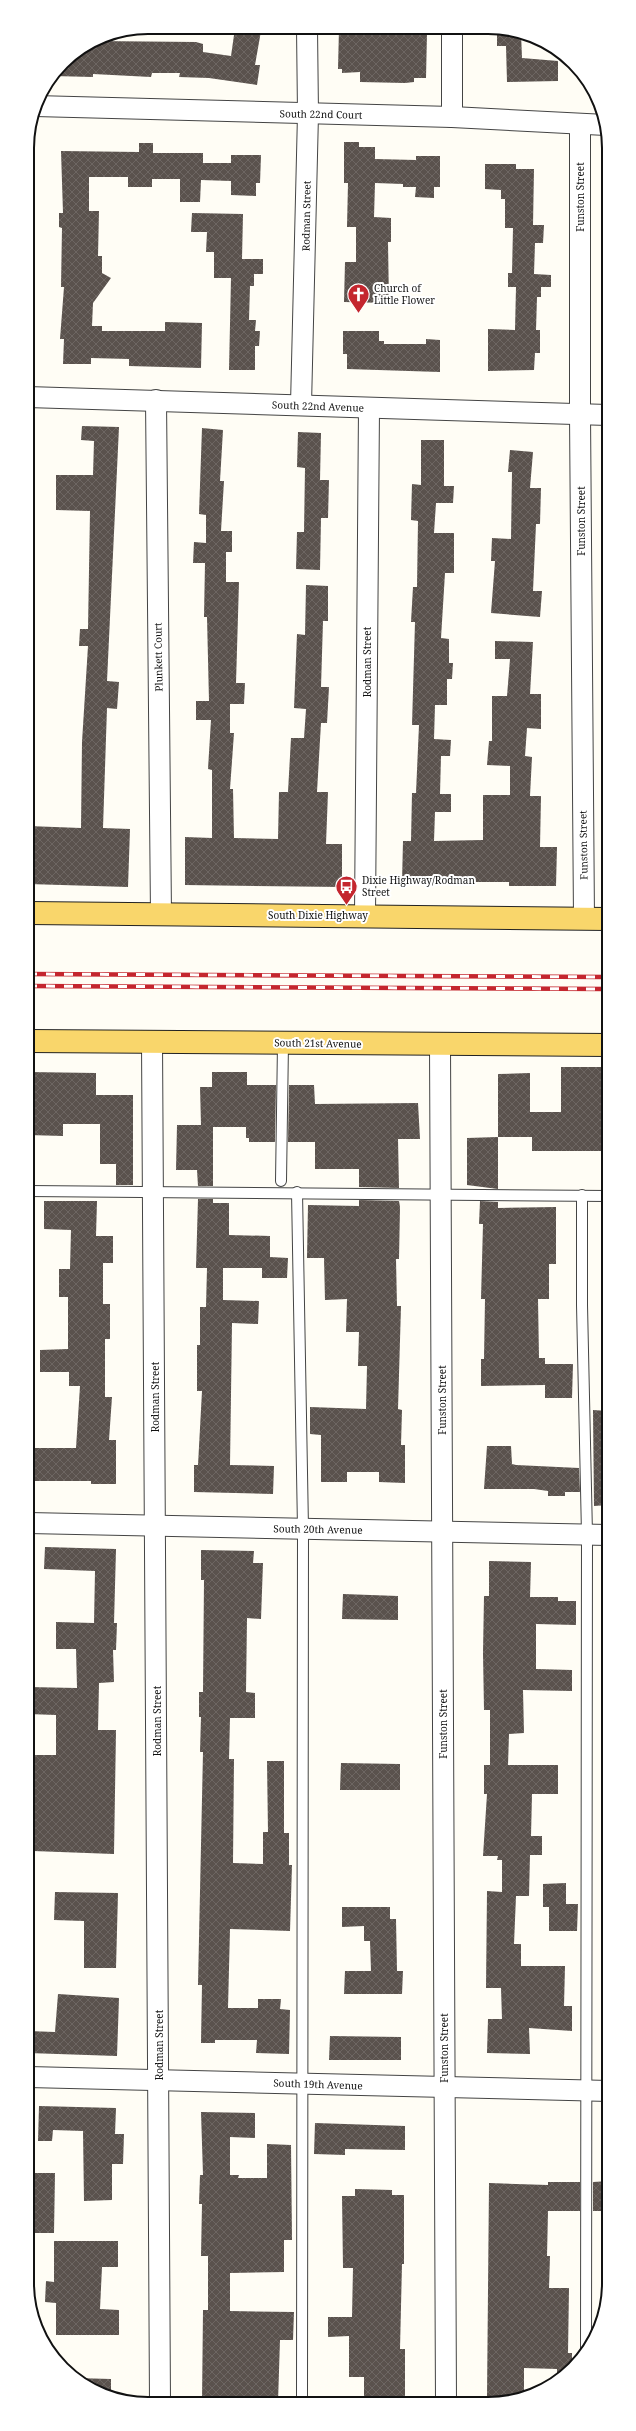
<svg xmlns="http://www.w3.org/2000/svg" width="636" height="2431" viewBox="0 0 636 2431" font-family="'Noto Serif',serif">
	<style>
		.building { fill: url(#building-cross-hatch) }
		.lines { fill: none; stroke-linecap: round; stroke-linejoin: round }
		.service-casing { stroke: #444; stroke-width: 12 }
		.minor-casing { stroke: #444; stroke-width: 22 }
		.primary-casing { stroke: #222; stroke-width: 24 }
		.service { stroke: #fff; stroke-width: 10 }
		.minor { stroke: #fff; stroke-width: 20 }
		.primary { stroke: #f9d66b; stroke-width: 22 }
		.rail-casing { stroke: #c4262e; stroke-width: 4.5 }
		.rail { stroke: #fff; stroke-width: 3; stroke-dasharray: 9; stroke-linecap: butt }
		.labels { text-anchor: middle; stroke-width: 4; stroke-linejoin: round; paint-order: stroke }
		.street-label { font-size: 10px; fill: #111; stroke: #fff }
		.poi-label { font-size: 10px; fill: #111; stroke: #fff; text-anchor: start }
		.rim { fill: none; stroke: #111; stroke-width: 2 }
	</style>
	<defs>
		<pattern id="building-cross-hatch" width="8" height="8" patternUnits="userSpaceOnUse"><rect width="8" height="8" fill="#5a524d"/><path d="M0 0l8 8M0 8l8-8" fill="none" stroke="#6d6662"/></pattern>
	</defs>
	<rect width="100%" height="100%" fill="#fffdf5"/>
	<g class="building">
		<path d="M235 28 261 31 255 65H260L257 85 209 78 179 77 180 73H152L151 77 93 74V77L53 76 62 62 95 41 196 42 203 44V52L231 56Z"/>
		<path d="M339 28H367V33H427L426 78H414V82L405 83 360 82V72L342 73V69H338Z"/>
		<path d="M497 29H512L521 33 522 58 558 61V81L507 82 506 46H497Z"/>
		<path d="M344 142H359V147H375V159L416 160V156H440V187H434V198L415 197 416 187H403V184L375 183 374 217 391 218V242H388L389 303 344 302 345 262H356V227H347L348 183H344Z"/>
		<path d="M139 143H153V153H203V163H231V155H261L260 183H256V196L231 195V181L201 180 200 202H180V179H152V187H128V177H89V211H99L98 256H102V273L111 278 93 303 92 326H102V331H165V322L202 323 201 368 129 366V359L91 358V364H63L64 339H60L64 287H61L62 228 59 227V213H63L61 151 139 152Z"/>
		<path d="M485 164H516V169H534L533 225H544L543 243H535L534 274 551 275V287H541V297H537L536 330H540V353H535L534 370 488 371V329L515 330 516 287H508V273H512L513 228H505V199H501V190L485 189Z"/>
		<path d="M192 213 243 214 242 259H263V274H254V286H250L249 320H256L255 331H260L259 346H255V370H229L231 278H214V252H206L207 232H191Z"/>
		<path d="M343 331H379V341H384V344H426V339L440 340V372L347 369V354H343Z"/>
		<path d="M82 426 119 427 107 681 119 682 117 709 107 708 103 828 130 829 128 887 28 884V826L81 828 82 742 88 646H79L80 629H88L90 511 56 510V475H93L94 441 81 440Z"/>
		<path d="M202 428 223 430 220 481H224L221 531H232V552H226V582H239L236 683H245L244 704H230V733H234L230 789H233L234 838 278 839 279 792H288L291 738H304L306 709 294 708 297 634 305 635 306 585 328 586V621H323L321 687H329L327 723H321L317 792H328L326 844H342V887L185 885V837L212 838V770L208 769 211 720H196V701H209L207 617H204L205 563H193L194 542 206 543V515L199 514Z"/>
		<path d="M298 432 321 433 320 480H329L328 518H321L320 570 296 569 297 532H304L305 468 297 467Z"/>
		<path d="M421 440H444V486H454L453 503H436L434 533H454V573H445L441 638 449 639V663H453L452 679H447V705H435L434 739 451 740 450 756H441L440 794H451V812H435L434 841 483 840V795H510V766L487 765 489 741H492V696H507L510 659H495V641L533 642 530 694H541V729L527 728 525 756 532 757 530 796H541L540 847H557L556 886H509V882H402L403 841H411L412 793H416L419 725H412L415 622H411L413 587H417L418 521 411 520 412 484 421 485Z"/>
		<path d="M510 450 533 452 530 488H541L540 524H536L533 591H542L540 617 491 613 495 561H491L492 538 511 539 512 472H508Z"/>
		<path d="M561 1067H608V1151H532V1137H498V1074L530 1073V1112H561Z"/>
		<path d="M28 1072 96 1073V1095H133V1185H116V1164H100V1124H63V1136L28 1135Z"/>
		<path d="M212 1072H247V1085H276L275 1142H249V1138H246V1127H213V1186H198L197 1170H176L177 1125H201L200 1087H212Z"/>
		<path d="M289 1085H314L315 1104 418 1103 420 1139H398L399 1188 359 1187V1169H315V1142H288Z"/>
		<path d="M498 1137V1189L467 1185V1138Z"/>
		<path d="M198 1199H213V1203H229V1235L270 1236V1257L288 1258 287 1278H262V1268H223V1300L259 1301 258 1324 232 1323 230 1465 274 1466 273 1494 194 1492V1465H198L202 1391H197V1345H200V1307H206L207 1268H196Z"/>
		<path d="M359 1200 399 1201 400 1207 399 1259H396L397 1306H401L398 1409 402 1410 401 1445H405V1483L379 1482V1472H347V1482H321V1435L310 1434V1407L366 1409 367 1366H358L359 1332H346L347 1299 325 1300 324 1258H307L308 1205 359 1206Z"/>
		<path d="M44 1201H97L96 1236H113V1263H103V1304H110V1339H105V1397H112L109 1440H116V1484H91V1481H31V1448H76L80 1386H69V1372H40V1350L68 1349V1297H59V1269H70L71 1230 44 1229Z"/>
		<path d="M480 1201 498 1202V1208L556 1207V1264H549V1299H538L539 1358H545V1364H573L572 1398H545V1385L481 1386V1359H484L485 1299H481L483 1224H479Z"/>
		<path d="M593 1410 608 1411V1505L594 1506Z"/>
		<path d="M487 1446H511L512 1464 516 1465 579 1468 580 1492H565V1496H548V1491L534 1489H484Z"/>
		<path d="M45 1547 116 1549 114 1623H117L116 1650H113L114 1682 99 1683 98 1730H116L114 1854 33 1851 35 1812H28V1755H56V1715L28 1714V1687L77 1688 76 1649H56V1622L94 1623 95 1571 44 1569Z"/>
		<path d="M201 1550 254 1551 253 1563H263L261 1619 247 1618 246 1692 255 1693V1718H230L229 1759H234L233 1863 263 1864V1832H268L267 1761H284V1833H289V1865H292L290 1931 230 1929 228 2008H258V1999H281L280 2009 290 2010 289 2054 256 2053 257 2040H215V2043H201L202 1985H198L203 1752H200L201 1717H199V1692H203L204 1580H201Z"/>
		<path d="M489 1561 531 1562 530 1597H558V1601H576V1625L536 1624V1669L572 1670V1691L523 1690 524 1733 509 1734 508 1765H558V1794H532L531 1836H542V1855H530L529 1896H516L514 1944H521V1966H565L564 2006H572V2031L529 2028 530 2054 487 2053 488 2019H502L501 1988H486L487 1891 502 1892V1860H497L498 1856H483L487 1794H484V1765H490V1710H484L483 1653 484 1596H489Z"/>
		<path d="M343 1594 398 1596V1620L342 1619Z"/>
		<path d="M341 1763 400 1764V1790H340Z"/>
		<path d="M566 1883V1904H578L577 1931H549V1907H543V1884Z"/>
		<path d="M55 1892 118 1893 116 1968H84V1921L54 1920Z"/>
		<path d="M342 1907H390V1919H396L397 1971H403L402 1994H344L345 1971H371L370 1941H364V1926L342 1927Z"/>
		<path d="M58 1994 119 1998 117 2056 28 2053V2031L55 2032Z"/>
		<path d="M330 2036 401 2037V2060H329Z"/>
		<path d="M39 2106 116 2108 115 2134H124L123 2164H112V2200L84 2201 83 2131 53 2130 52 2141H38Z"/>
		<path d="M201 2112 255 2113V2138L230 2137V2175H239L238 2178H267V2144L291 2145 292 2240H284V2272L230 2273V2311L294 2312 293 2340H280L278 2402H202L203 2310H208V2256H201L202 2204H199L200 2175H203Z"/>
		<path d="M315 2123 405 2126V2150L345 2149V2155L314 2154Z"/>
		<path d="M33 2173H55L54 2233H31Z"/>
		<path d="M609 2181V2211H593V2182Z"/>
		<path d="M548 2182H580V2211H548L547 2256H550L549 2288H569L568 2353H572V2369L557 2381V2369L524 2368V2396L487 2398 489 2183 548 2185Z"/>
		<path d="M355 2189 392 2190V2195H404V2264H402L400 2349H405V2403L364 2402V2377H349V2336L328 2337V2317H352L353 2268H343L342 2196H355Z"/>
		<path d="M54 2241H118V2267H102L100 2309 119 2310V2335H56V2303L45 2302 46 2281 54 2282Z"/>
		<path d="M76 2378 111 2379V2397L87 2388Z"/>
	</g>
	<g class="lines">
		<defs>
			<g id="service">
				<path d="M281 1181 283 1043"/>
				<path d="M28 1191 608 1196"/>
				<path d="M297 1192 303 1528 302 2402"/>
				<path d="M582 1195V1305L587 1534 586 2351"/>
			</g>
			<g id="minor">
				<path d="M35 106 452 117 606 125"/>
				<path d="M452 117V29"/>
				<path d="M580 124V415L584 919"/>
				<path d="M27 397 608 415"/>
				<path d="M156 400 161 915"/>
				<path d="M301 405 308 114 307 28"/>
				<path d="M365 916 369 408"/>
				<path d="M152 1041 160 2402"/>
				<path d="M440 1045 446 2403"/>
				<path d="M28 1523 608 1535"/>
				<path d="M28 2077 609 2091"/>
			</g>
			<g id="primary">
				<path d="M28 913 608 919"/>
				<path d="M28 1041 608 1045"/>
			</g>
		</defs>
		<use href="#service" class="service-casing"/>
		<use href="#minor" class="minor-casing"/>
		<use href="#primary" class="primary-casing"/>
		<use href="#service" class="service"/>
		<use href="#minor" class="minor"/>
		<use href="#primary" class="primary"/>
		<defs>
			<g id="rail">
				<path d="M28 974 608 977"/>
				<path d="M28 986 608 989"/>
			</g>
		</defs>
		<use href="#rail" class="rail-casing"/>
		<use href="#rail" class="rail"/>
	</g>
	<defs>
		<symbol id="church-pin" viewBox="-11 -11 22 30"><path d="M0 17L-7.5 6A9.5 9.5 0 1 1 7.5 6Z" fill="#c4262e" stroke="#fff"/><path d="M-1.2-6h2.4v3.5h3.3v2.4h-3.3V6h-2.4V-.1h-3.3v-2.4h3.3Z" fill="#fff"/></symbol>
		<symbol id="bus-pin" viewBox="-11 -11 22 30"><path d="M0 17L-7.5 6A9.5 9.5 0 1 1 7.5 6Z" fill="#c4262e" stroke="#fff"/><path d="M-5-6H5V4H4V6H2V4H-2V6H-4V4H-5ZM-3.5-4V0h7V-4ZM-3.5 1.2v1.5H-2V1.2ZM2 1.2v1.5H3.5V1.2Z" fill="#fff"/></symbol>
	</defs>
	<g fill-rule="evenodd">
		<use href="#church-pin" x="346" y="282" width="25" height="34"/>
		<use href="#bus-pin" x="334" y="874" width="25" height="34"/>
	</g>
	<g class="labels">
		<g class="street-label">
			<text transform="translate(321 114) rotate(1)" y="4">South 22nd Court</text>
			<text transform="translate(580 197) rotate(-90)" y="4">Funston Street</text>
			<text transform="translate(306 216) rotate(-89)" y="4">Rodman Street</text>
			<text transform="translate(318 406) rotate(2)" y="4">South 22nd Avenue</text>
			<text transform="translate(581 521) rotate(-90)" y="4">Funston Street</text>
			<text transform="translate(158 657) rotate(-91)" y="4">Plunkett Court</text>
			<text transform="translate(367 662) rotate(-90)" y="4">Rodman Street</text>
			<text transform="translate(583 845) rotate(-91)" y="4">Funston Street</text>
			<text x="318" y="919">South Dixie Highway</text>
			<text transform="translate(318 1043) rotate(1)" y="4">South 21st Avenue</text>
			<text transform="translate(155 1397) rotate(-90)" y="4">Rodman Street</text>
			<text transform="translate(442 1400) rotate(-90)" y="4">Funston Street</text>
			<text transform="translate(318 1529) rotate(1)" y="4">South 20th Avenue</text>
			<text transform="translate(157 1721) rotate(-90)" y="4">Rodman Street</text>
			<text transform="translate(443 1724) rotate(-90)" y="4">Funston Street</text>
			<text transform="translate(159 2045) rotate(-90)" y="4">Rodman Street</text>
			<text transform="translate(444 2048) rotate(-90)" y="4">Funston Street</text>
			<text transform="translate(318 2084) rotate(2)" y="4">South 19th Avenue</text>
		</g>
		<g class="poi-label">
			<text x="374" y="292">Church of<tspan x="374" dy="12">Little Flower</tspan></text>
			<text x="362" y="884">Dixie Highway/Rodman<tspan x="362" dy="12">Street</tspan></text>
		</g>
	</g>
	<path d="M0 0H636V2431H0ZM148 34H488A114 114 0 0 1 602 148V2283A114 114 0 0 1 488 2397H148A114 114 0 0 1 34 2283V148A114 114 0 0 1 148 34Z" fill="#fff" fill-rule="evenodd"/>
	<path class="rim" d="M148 34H488A114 114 0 0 1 602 148V2283A114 114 0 0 1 488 2397H148A114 114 0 0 1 34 2283V148A114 114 0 0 1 148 34Z"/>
</svg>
